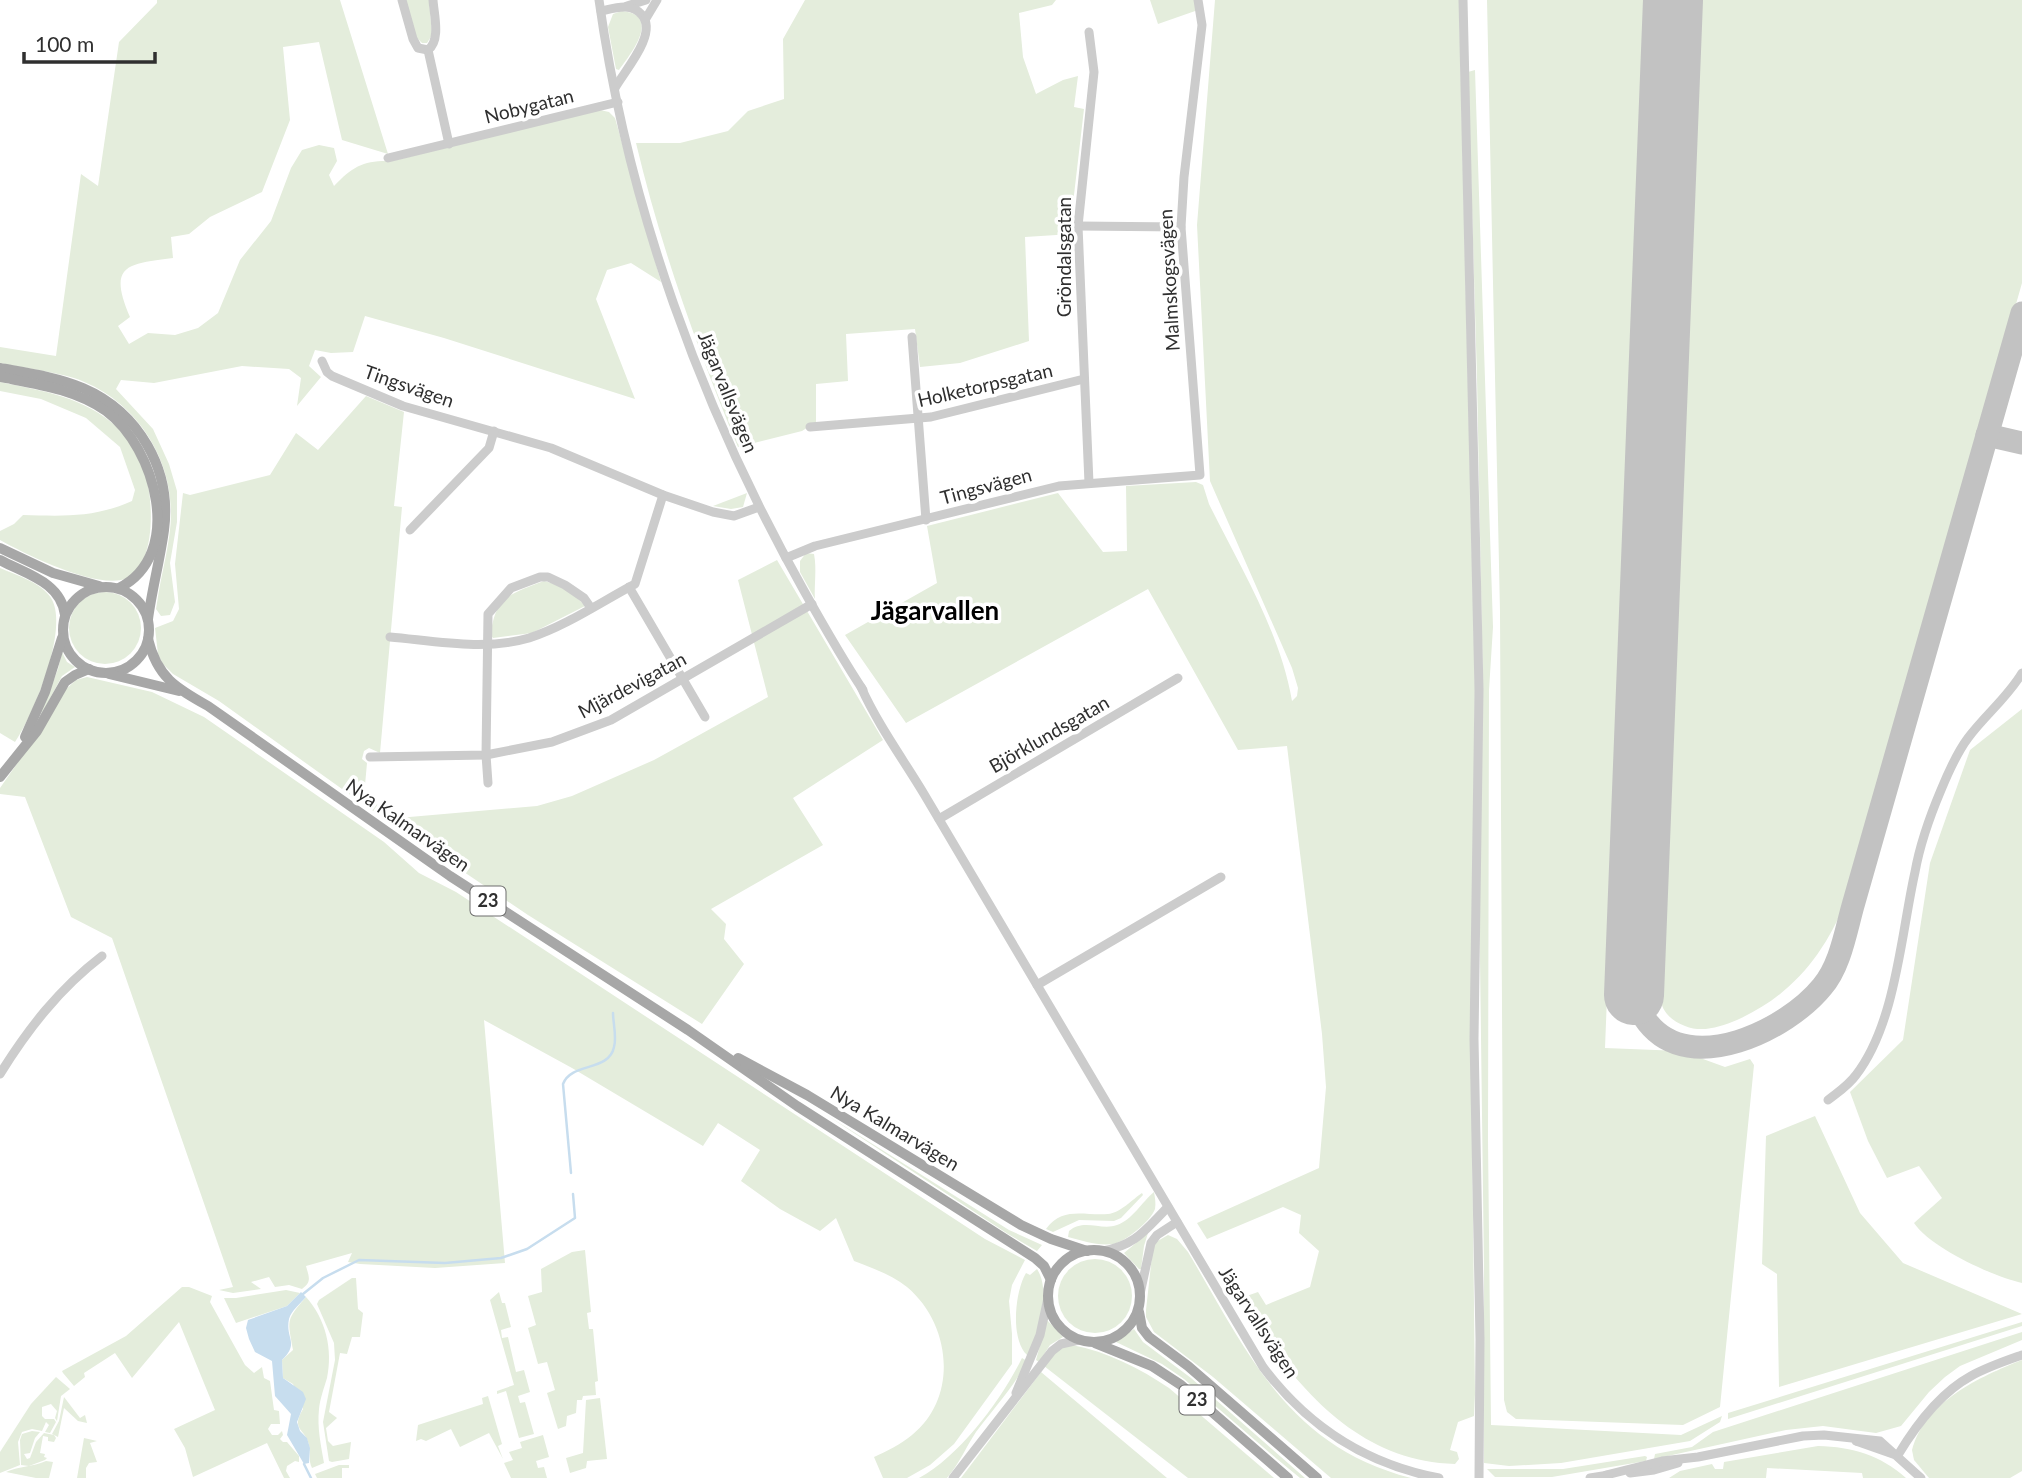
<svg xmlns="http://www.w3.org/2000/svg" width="2022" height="1478" viewBox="0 0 2022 1478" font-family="Lato,sans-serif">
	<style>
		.green { fill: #e4eddc }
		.water { fill: #c7ddee }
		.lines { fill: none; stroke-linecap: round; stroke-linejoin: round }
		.stream { stroke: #c7ddee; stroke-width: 2.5 }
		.taxiway { stroke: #c2c2c2; stroke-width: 23 }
		.runway { stroke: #c2c2c2; stroke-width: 60 }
		.minor { stroke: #ccc; stroke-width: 9 }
		.major { stroke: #a7a7a7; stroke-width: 10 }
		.labels { text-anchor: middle; stroke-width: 7; stroke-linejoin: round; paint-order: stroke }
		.shield { fill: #fff; stroke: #6d6d6d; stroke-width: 2 }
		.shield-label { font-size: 18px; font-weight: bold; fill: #2f2f2f }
		.street-label { font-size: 19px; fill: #2f2f2f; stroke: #fff }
		.district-label { font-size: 26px; font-weight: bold; fill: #000; stroke: #fff }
	</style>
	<rect width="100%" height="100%" fill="#fff"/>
	<g class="green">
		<path d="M157 0H340L388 154 342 140 319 42 283 47 290 120 262 192 210 217 189 234 171 237 173 258C128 264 107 264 130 317L118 326 129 344 148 333 175 335 198 328 218 313 240 260 271 221 291 168 302 150 319 145 334 148 337 161 329 175 334 186C353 166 364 160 392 161L600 110 609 112 615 118 661 282 631 263 607 270 596 299 635 399 444 338 365 316 353 352 331 353 315 350 309 366 321 377 297 406 301 378 289 369 242 366 154 383 121 380 116 389 153 429 169 464 177 491V522L170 563 175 602 170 615 161 616 156 609 157 603C161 573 171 542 171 513 171 452 131 397 74 378 50 371 24 368 0 363V347L56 356 81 174 98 186 119 42 157 3Z"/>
		<path d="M405 0H429L432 35 427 43H422L416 37Z"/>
		<path d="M805 0H1056L1052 5 1019 13 1023 57 1036 94 1063 80 1078 76 1074 107 1084 109 1072 212V234L1025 237 1029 341 960 363 920 367 915 329 846 334 848 381 816 384V422L802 431 738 447C697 348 661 248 636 143H680L728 131 748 111 784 99 783 39Z"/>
		<path d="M1150 0H1195L1198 10 1158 24Z"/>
		<path d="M1215 0H1459L1475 686 1471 1041 1475 1394 1474 1416 1458 1422 1450 1450 1457 1452 1459 1459 1455 1464C1351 1461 1291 1379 1238 1299L1258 1292 1266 1305 1310 1287 1319 1251 1299 1233 1301 1215 1283 1207 1207 1239 1197 1223 1319 1168 1326 1087 1322 1034 1287 746 1238 750 1148 589 906 723 845 635 937 583 927 526 1058 493 1103 552 1127 551 1126 486 1196 482 1203 485 1209 504C1240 567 1280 631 1292 701L1297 696 1298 688 1292 668 1210 481 1197 225Z"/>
		<path d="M1487 0H1646L1605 1048 1681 1051 1725 1067 1750 1059 1754 1065 1720 1407 1683 1425 1516 1419 1507 1412 1504 1400 1500 612Z"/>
		<path d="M1698 0H2022V283L1846 901C1824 955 1791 996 1737 1020 1720 1027 1702 1033 1685 1026 1671 1021 1661 1011 1660 996Z"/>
		<path d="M622 11C662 15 631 54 619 70L616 69 608 27 613 14Z"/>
		<path d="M1475 70 1493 627 1489 690 1488 1139 1491 1425 1681 1435 1722 1416 1720 1422 1690 1441 1561 1463 1509 1466 1484 1463V1270L1479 881 1483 690 1477 378 1468 72Z"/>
		<path d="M0 382C43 391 85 397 118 428 130 440 139 458 145 474 154 499 157 573 121 580 90 586 27 555 0 540V531L14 524 23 515C63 516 94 518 132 501L135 490 120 447 86 418 41 399 0 391Z"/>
		<path d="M366 396 404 412 394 506 402 507 380 753 369 748 364 751 362 759 367 763 364 796 398 818 537 806 572 796 654 760 768 697 738 580 777 560 883 740 793 798 823 845 711 909 726 924 724 939 744 964 702 1024 528 915 363 804 219 701 173 674 163 664 158 654 155 628 173 621 179 609 175 564 183 493 190 495 270 475 296 433 318 450Z"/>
		<path d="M747 493 743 507 731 509 713 506Z"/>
		<path d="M806 553 814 554C817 569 814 585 815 599L800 572V561Z"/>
		<path d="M0 568C16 575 42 583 51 598 70 628 33 716 15 742L0 733Z"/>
		<path d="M544 581C561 585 574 593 585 606L532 633 493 638 491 635C494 597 512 593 544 581Z"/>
		<circle cx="105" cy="628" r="36"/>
		<path d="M62 652 67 662 75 667 62 676 38 721 58 669Z"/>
		<path d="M87 677 152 692 204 717 384 842 419 873 456 892 985 1239 1025 1260 1012 1285 1009 1301 1012 1334V1364L954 1444 930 1465 907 1478H883L874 1457C887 1451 900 1445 912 1435 959 1397 951 1324 907 1287 892 1275 872 1268 854 1261L836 1218 820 1231 780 1209 741 1181 760 1150 718 1123 703 1146 572 1068 484 1020 505 1263 435 1268 360 1264 348 1262 352 1253 306 1266C309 1277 312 1282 302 1289L289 1285 275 1287 269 1277 251 1282 261 1289 233 1293 219 1290 233 1287 112 938 71 917 25 797 0 794V788L42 728 64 691 76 680Z"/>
		<path d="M2022 709V1283C1992 1276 1931 1248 1914 1223L1942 1198 1919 1166 1887 1178 1868 1141 1850 1092 1903 1040 1930 863 1970 750Z"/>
		<path d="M825 1114 1009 1230 1042 1245 1037 1251 1008 1234Z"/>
		<path d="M1815 1116 1860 1213 1903 1263 2022 1314 1779 1387 1777 1274 1762 1264 1766 1136Z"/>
		<path d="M1154 1192C1155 1198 1156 1203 1155 1209 1151 1221 1125 1242 1113 1244 1098 1246 1083 1241 1068 1237L1069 1231C1084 1218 1101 1231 1117 1225 1132 1220 1142 1202 1154 1192Z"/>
		<path d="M1142 1193 1143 1195 1121 1218 1114 1221 1079 1220 1053 1232 1046 1229C1063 1206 1084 1216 1108 1214 1120 1213 1133 1199 1142 1193Z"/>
		<path d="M1148 1233 1144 1246 1141 1269H1139L1124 1253Z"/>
		<path d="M1168 1235 1177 1239 1188 1252C1248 1353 1287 1446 1411 1478H1331L1213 1377 1154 1332 1146 1317V1310L1153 1247 1156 1242Z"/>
		<path d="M585 1250 591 1312 587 1313 589 1329H593L598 1381 595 1382 596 1395 583 1396 582 1400H577L576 1413 567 1416 566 1426 558 1429 547 1393 555 1390 547 1362 538 1364 528 1328 536 1325 528 1296 542 1292 541 1269 572 1252Z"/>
		<circle cx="1095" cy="1296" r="37"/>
		<path d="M1037 1269C1052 1293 1037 1329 1030 1354L1027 1355C1010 1339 1015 1291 1026 1273L1030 1275Z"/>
		<path d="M352 1278H356L358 1309 363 1313 360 1337H352L347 1354 340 1353 329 1412 337 1418 326 1428 328 1441 333 1446 351 1442 349 1459 332 1462 329 1461 323 1422 335 1360 334 1343 317 1304 319 1300Z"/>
		<path d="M182 1287H189L212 1296 210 1302 245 1365 254 1373 262 1367 264 1378 270 1381 274 1410 279 1411 280 1424H271L268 1429 272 1435H278L282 1431 283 1435 280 1439 283 1442H287L299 1456V1462L295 1461 287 1466 286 1471 290 1478H284L267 1443 193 1477 185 1448 174 1429 215 1410 179 1322 132 1378 115 1353 84 1373 85 1377 74 1386 63 1373 62 1371 126 1336Z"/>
		<path d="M286 1290 300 1293 287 1306 236 1323 224 1298H236Z"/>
		<path d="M499 1292 502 1303H505L511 1327 501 1330 502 1338 508 1337 516 1372 524 1370 530 1392 518 1396 520 1403 525 1402 534 1434 519 1438 506 1391 497 1394V1391L514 1385 490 1300Z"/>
		<path d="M306 1297C326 1319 333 1350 327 1378 324 1388 320 1399 319 1409 317 1428 321 1445 324 1463L312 1468C308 1460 311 1454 309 1445 306 1429 290 1430 303 1409L293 1384 283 1378 282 1360 293 1350C288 1320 285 1321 306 1297Z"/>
		<path d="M1047 1320 1063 1337 1050 1345 1039 1362 1036 1360Z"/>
		<path d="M2022 1322V1326L1728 1419V1413Z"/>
		<path d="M1134 1329 1143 1342 1191 1378 1305 1478H1300L1277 1459 1184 1379 1162 1364 1116 1342Z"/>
		<path d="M2022 1332V1340L1960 1366 1945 1377 1929 1392 1901 1426 1876 1433 1823 1426 1786 1430 1654 1459 1655 1454 1692 1447 1713 1432Z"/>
		<path d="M1072 1345C1108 1352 1139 1368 1169 1388L1274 1478H1188L1044 1366 1059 1349Z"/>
		<path d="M1022 1358 1027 1361C1014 1387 993 1409 976 1432 966 1447 959 1464 947 1478H919C961 1455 1001 1400 1022 1358Z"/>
		<path d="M2022 1360V1471L2010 1478H1929L1914 1460 1912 1450C1924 1402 1981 1376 2022 1360Z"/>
		<path d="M1041 1372 1167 1478H961Z"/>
		<path d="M56 1377 70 1389 61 1396 57 1421 55 1418 57 1411 51 1404 42 1407V1416L45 1419H54L56 1422 50 1433 45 1432 49 1425 46 1422 42 1431 32 1429 22 1432 18 1442 20 1465 0 1473V1452L31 1404Z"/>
		<path d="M488 1396 502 1444 498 1446 503 1459 489 1433 460 1447 451 1429 426 1441 421 1439 416 1441 418 1425 483 1404 482 1398Z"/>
		<path d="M64 1397 80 1418 85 1415 87 1423 78 1421 64 1408 58 1437 52 1434 59 1421Z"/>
		<path d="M600 1398 607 1459 587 1461 586 1468 570 1473 566 1458 583 1453 586 1400Z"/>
		<path d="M32 1431 40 1432 35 1438 30 1453 24 1454 27 1459 30 1458 36 1442 44 1433 54 1435 56 1438 54 1442 48 1441V1437L43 1436 40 1453 45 1454 44 1457 47 1458 45 1460 29 1466 21 1465 20 1440 22 1434Z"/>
		<path d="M543 1435 549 1457 536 1461 538 1468 544 1467 547 1478H511L504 1463 513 1460 509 1452 522 1448 520 1442Z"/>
		<path d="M84 1438 97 1441 90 1443 97 1462 89 1463 86 1468V1478H77Z"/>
		<path d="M1818 1446C1853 1447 1880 1455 1906 1478H1863L1862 1473 1767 1468 1766 1478H1669L1680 1471 1712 1464 1715 1469H1723L1724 1462Z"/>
		<path d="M1645 1456 1647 1457 1646 1461 1552 1477H1495L1487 1469H1563Z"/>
		<path d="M46 1461 53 1462 49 1478H36L6 1472C20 1466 32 1467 46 1461Z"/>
		<path d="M339 1465H349V1468H342V1478H317L315 1474Z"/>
	</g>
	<path class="water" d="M301 1292 306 1297C301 1303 291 1311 289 1319 285 1339 300 1342 282 1360L283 1378 303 1392 306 1399 297 1422 300 1431 307 1438 310 1448 309 1463 304 1464 287 1435 291 1414 275 1396 272 1361 255 1352 249 1339 246 1328 248 1320 287 1306Z"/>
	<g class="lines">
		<g class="stream">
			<path d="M571 1173 563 1084C571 1062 609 1072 614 1047 617 1037 613 1023 613 1013"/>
			<path d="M303 1294 323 1278 359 1260 445 1263 501 1258 527 1249 575 1218 573 1194"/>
			<path d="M304 1464 311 1478"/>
		</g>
		<g class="taxiway">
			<path d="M1987 435 2022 443"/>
			<path d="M1634 995C1636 1006 1641 1014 1648 1023 1691 1077 1787 1030 1822 987 1841 965 1846 929 1854 902L2022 313"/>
		</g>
		<path class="runway" d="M1634 995 1673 0"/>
		<g class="minor">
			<path d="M402 0 413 39 418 48 428 50"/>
			<path d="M599 0C628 207 701 407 803 589 822 623 841 657 863 690"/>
			<path d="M1463 0 1479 690 1474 1039 1480 1339 1479 1478"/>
			<path d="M627 6 646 0"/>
			<path d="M601 11C615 8 631 2 642 15 658 34 625 70 615 88"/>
			<path d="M645 20 657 0"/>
			<path d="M428 50 449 144"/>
			<path d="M428 50C441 40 434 15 433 0"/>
			<path d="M388 158 618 102"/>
			<path d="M1078 226 1181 227"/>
			<path d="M912 337 926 520"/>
			<path d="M322 361 327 372 332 376 403 406 551 448 663 495 713 512 734 516 759 507"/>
			<path d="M810 427 931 417 1084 379"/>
			<path d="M1089 483 1078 226 1094 72 1089 32"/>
			<path d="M410 530 489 448 494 431"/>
			<path d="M786 558 815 546 1059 486 1200 475 1181 227 1184 177 1202 25 1198 0"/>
			<path d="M629 587 705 717"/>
			<path d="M390 637C435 641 485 651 529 638 566 626 601 602 635 584L663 495"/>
			<path d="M861 687C878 725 903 759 924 794L1263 1367C1308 1427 1365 1464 1439 1478"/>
			<path d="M370 757 486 755 552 742 611 720 812 604"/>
			<path d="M488 783 486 755 488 614 511 588 540 577H548L565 585 584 598 591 608"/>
			<path d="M939 819 1178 678"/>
			<path d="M1037 985 1221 877"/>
			<path d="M0 1074C28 1029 59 989 102 956"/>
			<path d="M1828 1100C1838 1092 1848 1086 1856 1075 1896 1023 1901 934 1915 872 1920 844 1930 816 1941 790 1948 773 1956 754 1968 738 1985 715 2007 698 2022 673"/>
			<path d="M1103 1251C1136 1245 1145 1230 1168 1207"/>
			<path d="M1140 1294 1151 1243 1157 1235 1177 1222"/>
			<path d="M1016 1393 1040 1335 1048 1298"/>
			<path d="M1856 1441 1893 1454"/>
			<path d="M1898 1455C1916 1425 1940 1393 1971 1376 1987 1367 2005 1361 2022 1355"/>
			<path d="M1630 1473 1654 1470 1678 1463"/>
			<path d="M1606 1475 1662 1461 1698 1457 1803 1436 1824 1435 1880 1441 1921 1478"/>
			<path d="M953 1478 1052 1351 1061 1344 1079 1340"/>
			<path d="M1590 1478 1609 1475"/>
		</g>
		<g class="major">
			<path d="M0 368C28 373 57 377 83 388 139 412 172 470 164 530 160 560 152 589 148 619"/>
			<path d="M0 377C36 384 75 389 106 411 156 448 185 555 119 588"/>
			<path d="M0 548 53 573 99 586"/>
			<path d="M0 560C26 574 61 582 65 615"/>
			<circle cx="106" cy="630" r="43"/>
			<path d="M148 639C157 677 176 688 208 706L450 876 688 1030 797 1106 1035 1258 1044 1266 1051 1280"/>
			<path d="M109 674 179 691"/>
			<path d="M25 737 45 692 62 638"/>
			<path d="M0 777 37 731 65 682 75 675 89 669"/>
			<path d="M738 1058 807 1095 1021 1225 1051 1239 1087 1251"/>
			<circle cx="1094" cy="1296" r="46"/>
			<path d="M1139 1312 1142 1328 1149 1337 1188 1366 1317 1478"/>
			<path d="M1095 1343 1152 1366 1181 1385 1288 1478"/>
		</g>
	</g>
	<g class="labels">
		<g class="shield">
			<rect x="470.5" y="886.5" width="35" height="29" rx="5"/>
			<rect x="1179.5" y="1385.5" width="35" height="29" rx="5"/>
		</g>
		<g class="shield-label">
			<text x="488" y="907">23</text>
			<text x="1197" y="1406">23</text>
		</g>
		<g class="street-label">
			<text transform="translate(529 106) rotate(-14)" y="7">Nobygatan</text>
			<text transform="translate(1064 257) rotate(-90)" y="7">Gröndalsgatan</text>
			<text transform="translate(1169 280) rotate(-93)" y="7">Malmskogsvägen</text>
			<text transform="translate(985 385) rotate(-13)" y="7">Holketorpsgatan</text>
			<text transform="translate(409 386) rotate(19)" y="7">Tingsvägen</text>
			<text transform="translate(728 392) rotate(68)" y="7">Jägarvallsvägen</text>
			<text transform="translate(986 486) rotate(-15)" y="7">Tingsvägen</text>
			<text transform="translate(632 685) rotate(-28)" y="7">Mjärdevigatan</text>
			<text transform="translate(1049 734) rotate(-30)" y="7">Björklundsgatan</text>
			<text transform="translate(408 825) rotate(35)" y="7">Nya Kalmarvägen</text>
			<text transform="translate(895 1128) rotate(31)" y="7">Nya Kalmarvägen</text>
			<text transform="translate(1259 1322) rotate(57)" y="7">Jägarvallsvägen</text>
		</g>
		<g class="district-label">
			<text x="935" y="620">Jägarvallen</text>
		</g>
	</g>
	<path d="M24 52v10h131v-10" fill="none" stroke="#2f2f2f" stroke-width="3.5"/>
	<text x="35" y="52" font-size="21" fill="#2f2f2f" stroke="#ffffff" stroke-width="5" paint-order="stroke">100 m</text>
</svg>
